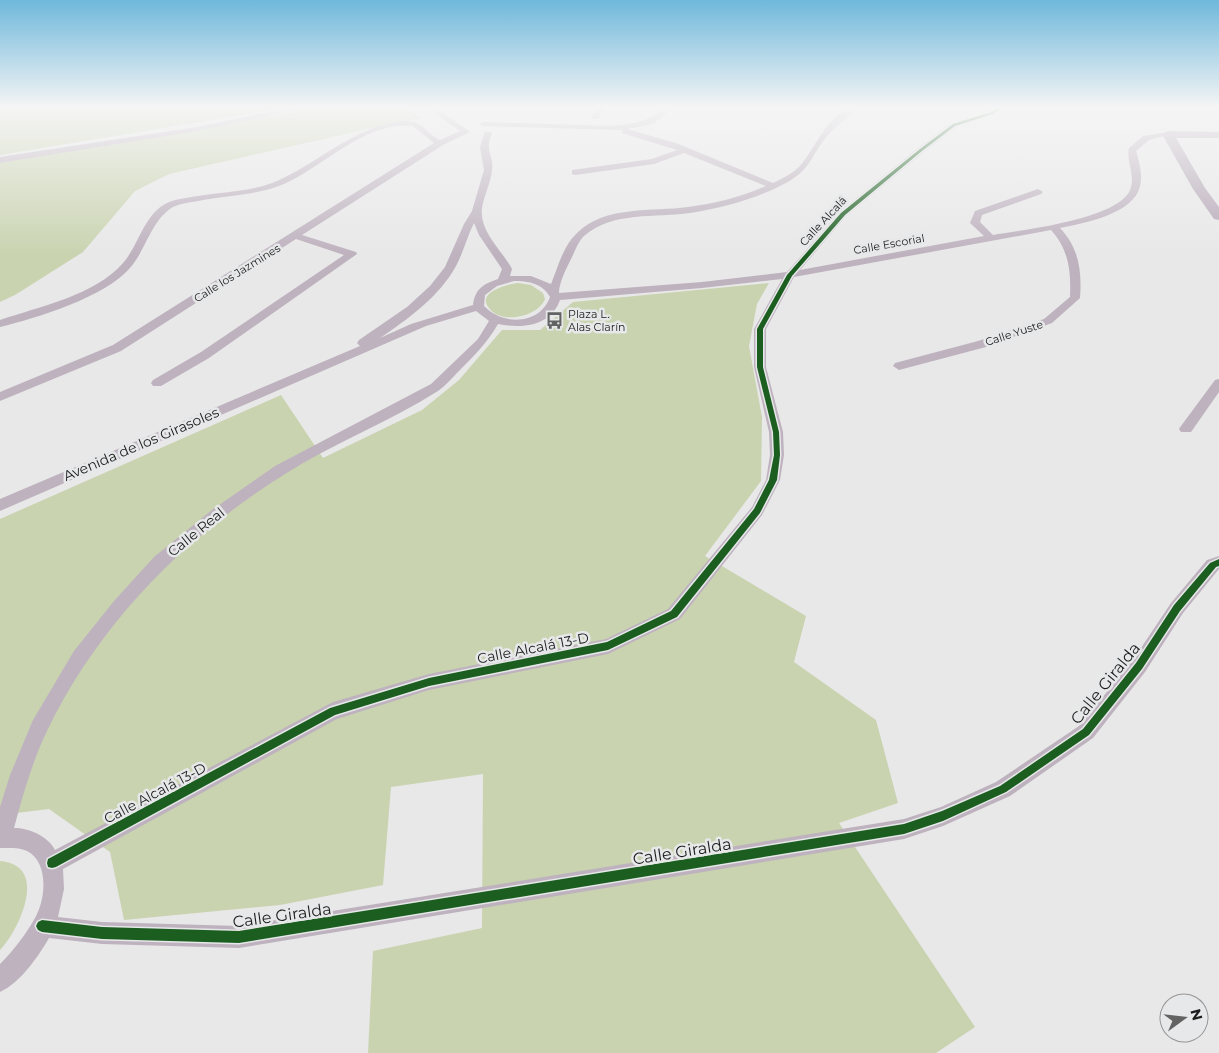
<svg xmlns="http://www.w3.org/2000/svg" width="1219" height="1053" viewBox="0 0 1219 1053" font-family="Montserrat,sans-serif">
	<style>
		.green { fill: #c9d3b0 }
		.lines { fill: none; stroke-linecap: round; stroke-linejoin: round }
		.street { fill: #beb2bf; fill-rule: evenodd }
		.secondary { fill: #b5a7b7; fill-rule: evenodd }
		.cycleway-casing { stroke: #e7e8e9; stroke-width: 3 }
		.cycleway { fill: #1b5e20; fill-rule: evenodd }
		.labels { text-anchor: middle; stroke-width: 5; stroke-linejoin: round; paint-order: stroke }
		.far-street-label { font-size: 11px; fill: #1c1c1c; stroke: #e7e8e9 }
		.far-poi-label { font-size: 11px; fill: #1c1c1c; stroke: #e7e8e9; text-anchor: start }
		.street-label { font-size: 14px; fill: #1c1c1c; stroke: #e7e8e9 }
		.near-street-label { font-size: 16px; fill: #1c1c1c; stroke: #e7e8e9 }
	</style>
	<rect width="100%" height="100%" fill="#e8e8e8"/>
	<g class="green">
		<path d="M0 107H289L0 155Z"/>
		<path d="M323 107H402L422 118 376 127 169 174 135 191 83 252 15 295 0 302V163Z"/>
		<path d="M518 283 531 285 543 293 545 299C538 317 501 325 489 308 476 292 508 284 518 283Z"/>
		<path d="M769 283 757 304 749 346 762 417 761 481 705 556 806 616 794 662 876 720 898 803 839 823 975 1027 936 1053H368L373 951 482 928 483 774 391 787 383 885 280 905 124 920 110 852 49 809 0 815V519L281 395 323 458 422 410 459 380 502 330H540L573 302Z"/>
		<path d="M0 861C50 865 19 930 0 950Z"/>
	</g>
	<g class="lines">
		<g class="street">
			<path d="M294 107H310L197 131 0 163V157L197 127Z"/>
			<path d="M426 107H435L470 132 443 145 302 235 356 252 357 254 209 358 161 386H153L151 383 153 380 201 352 344 255 296 239 121 351 0 401V392L113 345 434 143 413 126C365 121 325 166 284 184 258 195 230 195 203 200 194 202 181 203 173 207 151 220 146 250 130 268 105 297 37 318 0 327V320C38 307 96 295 123 263 139 245 144 214 167 203 173 200 180 199 186 198 214 192 245 193 272 183 318 165 353 125 405 121 422 120 426 133 440 140L460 131Z"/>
			<path d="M597 107H605L598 119H592L591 117Z"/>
			<path d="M666 107H674L653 124 627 129 676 143 773 183C783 178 792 174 800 166 816 148 830 107 859 107 850 117 837 124 828 135 809 157 812 171 780 186 752 200 721 208 690 213 655 218 613 211 584 236 578 242 575 251 571 259 566 269 559 283 559 293L702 282 787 272 840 212 918 148 951 123 989 111 996 107H1005L995 115 957 127 924 152 846 216 800 270 984 236 970 223 975 211 1038 189 1043 192 1041 194 982 215 980 222 993 235C1023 230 1118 219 1130 190 1136 176 1126 161 1129 148L1143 136 1168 132 1172 134 1149 140 1136 151C1139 162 1143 174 1140 186 1134 214 1084 223 1060 228 1079 248 1082 271 1080 298L1052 323 986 347 899 370 893 366 895 363 978 341 1044 319 1070 297C1071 271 1069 250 1051 230L794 277 766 329V367L783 432 784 455 780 480 762 515 680 619 608 654 429 690 337 719 63 869 64 889 58 917 102 922 239 926 904 819 941 807 996 782 1079 726 1133 660 1171 603 1207 560 1219 556V569L1183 613 1145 672 1093 738 1010 796 943 826 904 839 239 948 102 944 49 938C38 957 20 983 0 992V964C14 950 26 934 35 918 46 899 49 862 27 851 19 847 9 848 0 848V807L10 775 33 720 74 651 114 601 154 557 212 510 275 466 431 384 478 339 489 321 476 311 426 326 0 511V499L360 346 357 343 359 340 407 307 430 286 445 267 464 224 472 211 484 170 480 147 485 131 492 133C484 152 494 154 492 170 491 183 484 195 482 208 479 232 502 250 512 269L510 276H531L551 284C558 267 563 246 577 233 605 205 652 212 688 207 714 204 741 197 766 186L684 153 654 164 575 175 572 174V170L652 159 677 150 622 133V130L483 126 479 124 483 122 611 126C633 124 649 122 666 107ZM474 223 479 235 502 269 498 279C483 284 475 289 473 305L411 324 380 338C408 319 439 297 456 266 463 253 467 237 474 223ZM782 279 754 329V367L769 432 770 455 766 480 752 507 668 609 606 639 429 674 333 702 55 850C48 836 29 828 14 828 23 795 32 762 47 731 98 625 185 536 285 474 334 443 389 422 438 391 445 386 451 379 457 373 473 357 487 343 498 324 522 329 551 326 560 300L702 288ZM514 281C528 281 542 283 550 297 540 325 503 326 484 306L485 295 497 286Z"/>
			<path d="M1191 107H1199L1196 109Z"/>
			<path d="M1219 379V392L1191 432H1181L1179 429 1181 426 1215 380Z"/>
		</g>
		<path class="secondary" d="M1168 131 1219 132V138H1176L1205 188 1219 207V220L1214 219 1193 189 1162 134Z"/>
		<defs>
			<g id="cycleway">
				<path d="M999 107H1004L993 114 955 126 922 151 845 215 792 276 763 329V367L779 432 780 455 777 480 760 513 677 617 608 650 429 686 335 715 56 867 52 868 48 867 47 863 48 859 330 708 429 678 607 642 671 611 754 509 769 480 774 455 773 432 757 367V329L787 275 841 213 920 149 953 124 991 112Z"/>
				<path d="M1219 559V566L1216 567 1180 611 1142 669 1089 735 1006 792 943 821 904 834 239 943 102 939 42 932 38 930 36 926 38 922 42 920 102 927 239 931 904 824 942 811 1000 786 1083 729 1136 663 1174 605 1210 563Z"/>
			</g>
		</defs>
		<use href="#cycleway" class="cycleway-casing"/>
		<use href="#cycleway" class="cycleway"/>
	</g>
	<linearGradient id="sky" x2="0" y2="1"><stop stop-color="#6fb8db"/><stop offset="0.42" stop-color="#f5f5f5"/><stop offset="1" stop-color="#f5f5f5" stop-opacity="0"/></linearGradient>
	<rect width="1219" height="255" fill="url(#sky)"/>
	<defs>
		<symbol id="bus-bare" viewBox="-9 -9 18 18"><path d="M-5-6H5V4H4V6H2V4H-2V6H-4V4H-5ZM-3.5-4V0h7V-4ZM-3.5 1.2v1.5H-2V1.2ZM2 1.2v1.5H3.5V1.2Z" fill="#636363" stroke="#e7e8e9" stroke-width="2.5" paint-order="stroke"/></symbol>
	</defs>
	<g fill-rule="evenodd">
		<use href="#bus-bare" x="542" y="308" width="25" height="25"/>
	</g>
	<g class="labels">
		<g class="far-street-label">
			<text transform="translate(823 221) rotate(-47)" y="4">Calle Alcalá</text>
			<text transform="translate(889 244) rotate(-10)" y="4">Calle Escorial</text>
			<text transform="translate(237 273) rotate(-32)" y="4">Calle los Jazmines</text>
			<text transform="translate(1014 333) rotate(-18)" y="4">Calle Yuste</text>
		</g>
		<g class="far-poi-label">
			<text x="568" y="318">Plaza L.<tspan x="568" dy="13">Alas Clarín</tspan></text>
		</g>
		<g class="street-label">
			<text transform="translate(141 444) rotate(-23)" y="5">Avenida de los Girasoles</text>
			<text transform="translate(196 532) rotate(-39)" y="5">Calle Real</text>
			<text transform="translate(533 648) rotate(-11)" y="5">Calle Alcalá 13-D</text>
			<text transform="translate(155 793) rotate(-28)" y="5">Calle Alcalá 13-D</text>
		</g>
		<g class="near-street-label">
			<text transform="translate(1105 683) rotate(-51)" y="6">Calle Giralda</text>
			<text transform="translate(682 851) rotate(-9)" y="6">Calle Giralda</text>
			<text transform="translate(282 915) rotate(-8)" y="6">Calle Giralda</text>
		</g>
	</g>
	<g transform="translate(1184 1018) rotate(75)"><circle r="24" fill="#e7e8e9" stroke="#969697"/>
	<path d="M0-4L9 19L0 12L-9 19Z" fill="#636363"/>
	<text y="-8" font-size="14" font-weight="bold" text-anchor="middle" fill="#1c1c1c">N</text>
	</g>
</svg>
